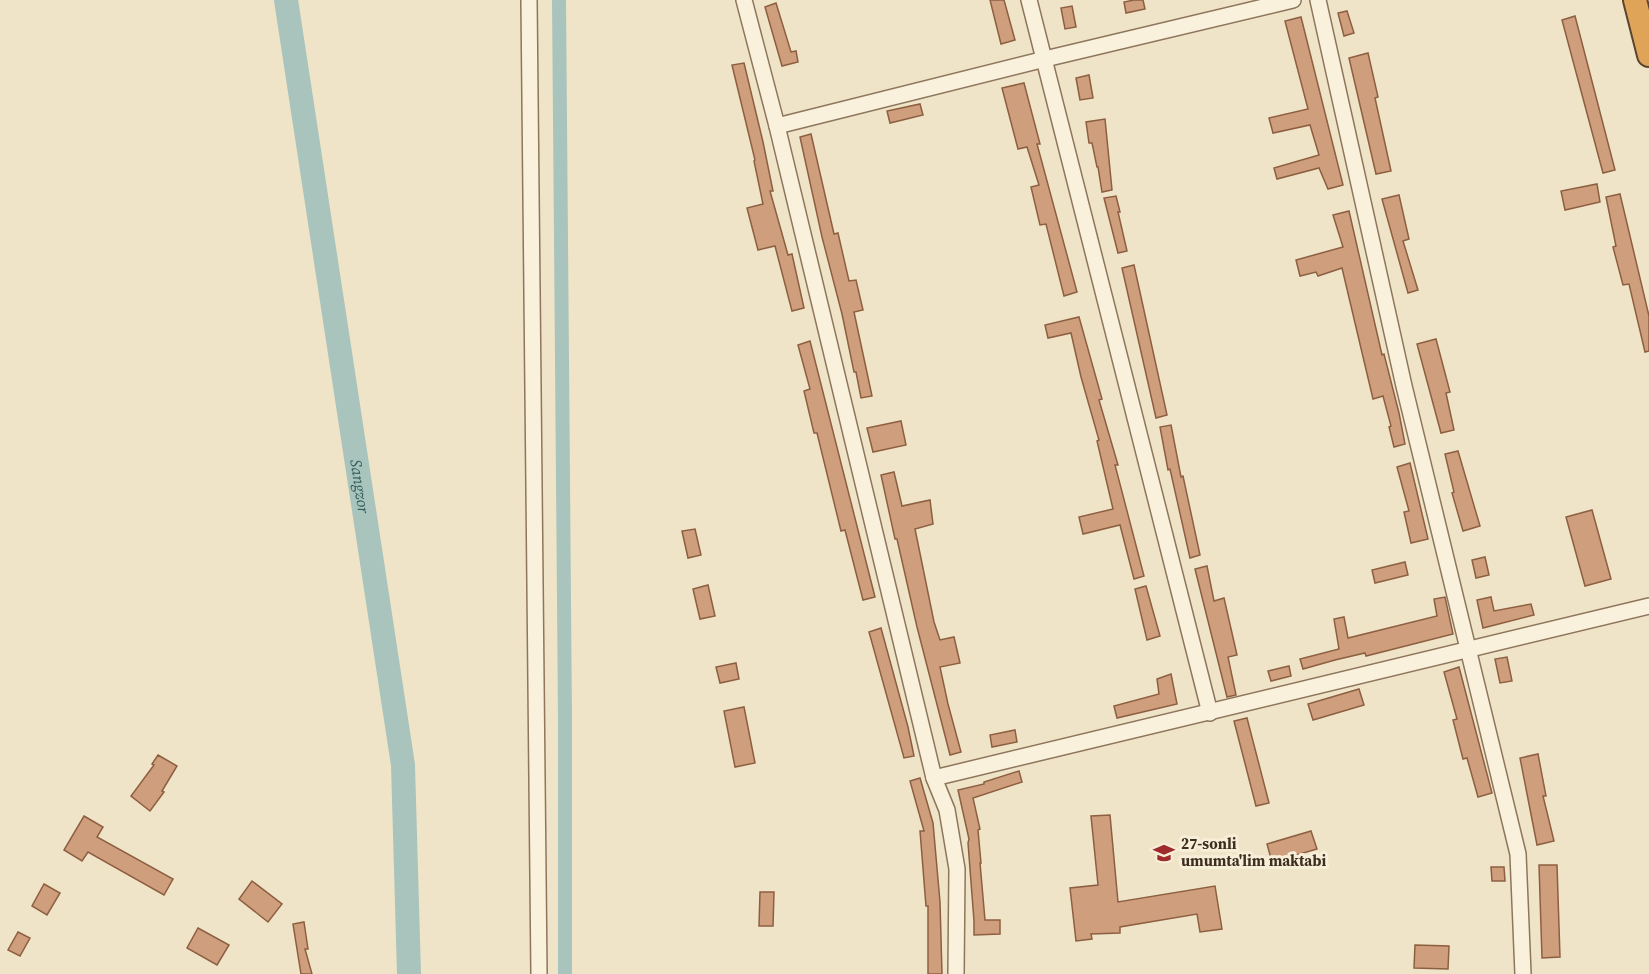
<svg xmlns="http://www.w3.org/2000/svg" width="1649" height="974" viewBox="0 0 1649 974" font-family="'Source Serif 4',serif">
	<style>
		.lines { fill: none; stroke-linecap: round; stroke-linejoin: round }
		.canal { stroke: #a9c4bc; stroke-width: 14 }
		.river { stroke: #a9c4bc; stroke-width: 24 }
		.building { fill: #cf9f7d; stroke: #8d5f41; stroke-width: 1.5 }
		.minor-casing { stroke: #8d765c; stroke-width: 18 }
		.highway-casing { stroke: #5b4430; stroke-width: 26 }
		.minor { stroke: #faf1dc; stroke-width: 15 }
		.highway { stroke: #e0a458; stroke-width: 22 }
		.labels { text-anchor: middle; stroke-width: 6; stroke-linejoin: round; paint-order: stroke }
		.poi-label { font-size: 15px; font-weight: bold; fill: #3d2e20; stroke: #f7eed8; text-anchor: start }
		.water-label { font-size: 16px; font-style: italic; fill: #2f5d5a; stroke: #f7eed8 }
	</style>
	<rect width="100%" height="100%" fill="#f0e4c8"/>
	<g class="lines">
		<path class="canal" d="M559 0 565 719V974"/>
		<path class="river" id="s1" d="M286 0 403 765 409 974"/>
	</g>
	<g class="building">
		<path d="M990 0H1004L1015 40 1001 44Z"/>
		<path d="M1134 0H1143L1145 9 1126 13 1124 2Z"/>
		<path d="M776 3 791 52 796 51 798 62 782 66 765 7Z"/>
		<path d="M1072 6 1076 27 1065 29 1061 8Z"/>
		<path d="M1347 11 1354 33 1344 36 1338 13Z"/>
		<path d="M1575 16 1615 170 1603 173 1562 20Z"/>
		<path d="M1301 17 1343 185 1328 189 1319 168 1277 179 1274 168 1319 155 1310 125 1273 133 1269 118 1308 109 1285 21Z"/>
		<path d="M1368 53 1378 97 1375 98 1391 171 1376 174 1349 58Z"/>
		<path d="M744 63 763 142 773 191H770L788 255 792 254 804 308 792 311 775 246 758 250 747 208 763 204 754 161 755 160 732 65Z"/>
		<path d="M1089 75 1093 98 1080 100 1076 78Z"/>
		<path d="M1024 83 1040 144H1037L1077 292 1064 296 1046 224 1040 225 1031 187 1039 185 1027 147 1018 149 1002 88Z"/>
		<path d="M920 104 923 115 890 123 887 111Z"/>
		<path d="M1105 119 1112 190 1102 192 1098 167H1097L1092 143H1089L1086 122Z"/>
		<path d="M811 134 834 234 838 233 849 281 856 280 863 310 854 312 872 396 861 398 856 372H854L842 314 822 237 800 137Z"/>
		<path d="M1597 184 1600 202 1565 210 1561 191Z"/>
		<path d="M1620 194 1649 316V351L1645 352 1629 284 1623 285 1613 247 1616 246 1606 197Z"/>
		<path d="M1399 195 1409 239 1403 241 1418 290 1408 293 1382 199Z"/>
		<path d="M1116 196 1120 212H1118L1127 251 1118 253 1104 198Z"/>
		<path d="M1349 211 1382 355 1384 354 1399 413 1405 444 1394 447 1389 427 1391 426 1383 396 1373 399 1342 268 1318 276 1316 272 1300 276 1296 260 1343 247 1333 215Z"/>
		<path d="M1134 265 1167 415 1156 418 1122 268Z"/>
		<path d="M1079 317 1102 399 1099 400 1118 465H1115L1144 576 1134 579 1120 525 1083 534 1079 517 1113 509 1097 441 1099 440 1081 377 1071 333 1048 338 1045 325Z"/>
		<path d="M1436 339 1450 392 1446 393 1454 430 1441 433 1417 344Z"/>
		<path d="M810 341 875 597 863 600 845 530 841 531 817 433H814L804 391 810 389 798 345Z"/>
		<path d="M901 421 906 445 873 452 867 428Z"/>
		<path d="M1171 425 1181 477 1183 476 1200 555 1190 558 1170 469 1168 470 1160 427Z"/>
		<path d="M1458 451 1480 526 1463 531 1452 493 1454 492 1445 454Z"/>
		<path d="M1410 463 1428 539 1411 543 1404 512 1409 511 1397 467Z"/>
		<path d="M894 472 902 506 930 500 933 524 915 529 934 622 940 640 954 637 960 663 940 667 948 704 961 752 950 755 917 627 897 539H895L881 475Z"/>
		<path d="M1592 510 1611 579 1585 586 1566 517Z"/>
		<path d="M695 529 701 555 688 558 682 531Z"/>
		<path d="M1485 557 1489 575 1476 578 1472 560Z"/>
		<path d="M1405 562 1408 575 1375 583 1372 570Z"/>
		<path d="M1207 566 1214 601 1224 598 1237 655 1228 657 1236 695 1227 697 1195 569Z"/>
		<path d="M708 585 715 616 700 619 693 589Z"/>
		<path d="M1146 586 1160 636 1147 640 1135 589Z"/>
		<path d="M1445 597 1453 634 1366 656 1365 653 1335 660 1303 669 1300 659 1339 649 1334 619 1344 617 1348 638 1437 616 1434 599Z"/>
		<path d="M1491 597 1494 611 1531 604 1534 615 1483 628 1477 600Z"/>
		<path d="M881 628 908 727 914 756 904 758 869 632Z"/>
		<path d="M1507 657 1512 681 1500 683 1495 659Z"/>
		<path d="M736 663 739 679 720 683 716 667Z"/>
		<path d="M1289 666 1291 676 1271 681 1268 671Z"/>
		<path d="M1459 667 1492 793 1478 797 1467 758 1463 759 1453 720 1457 719 1444 672Z"/>
		<path d="M1171 674 1177 704 1117 718 1114 706 1159 694 1157 679Z"/>
		<path d="M1359 689 1364 705 1313 720 1308 704Z"/>
		<path d="M744 707 755 763 735 767 724 711Z"/>
		<path d="M1247 718 1269 803 1256 806 1234 721Z"/>
		<path d="M1015 730 1017 742 992 747 990 735Z"/>
		<path d="M1538 754 1546 796H1543L1554 841 1537 845 1520 758Z"/>
		<path d="M158 755 177 766 162 791 164 792 150 811 131 796 154 765 152 764Z"/>
		<path d="M1019 771 1022 782 973 798 980 829 978 830 981 863H980L985 920H1000V934L974 935V921L968 843 969 839 958 790 984 784V782Z"/>
		<path d="M920 778 933 823 940 902 942 974H928V906H926L920 831H924L910 781Z"/>
		<path d="M1110 815 1118 902 1215 886 1222 929 1200 932 1197 914 1120 927V933L1091 934 1092 939 1076 941 1070 888 1098 885 1091 816Z"/>
		<path d="M84 816 103 827 97 837 173 879 164 895 88 852 82 861 64 850Z"/>
		<path d="M1311 831 1317 849 1272 862 1267 844Z"/>
		<path d="M1539 865H1557L1560 957 1542 958Z"/>
		<path d="M1491 867H1504L1505 881H1492Z"/>
		<path d="M252 881 282 904 268 922 239 899Z"/>
		<path d="M44 884 60 893 47 915 32 906Z"/>
		<path d="M760 892H774L773 926H759Z"/>
		<path d="M304 922 308 949H305L312 974H301L293 924Z"/>
		<path d="M198 928 229 945 217 965 187 948Z"/>
		<path d="M18 932 30 938 20 956 8 950Z"/>
		<path d="M1415 945 1449 946 1448 969 1414 968Z"/>
	</g>
	<g class="lines">
		<defs>
			<g id="minor">
				<path d="M529 0 539 974"/>
				<path d="M744 0 777 126 934 778 947 810 957 869 956 974"/>
				<path d="M1029 0 1210 713"/>
				<path d="M1318 0 1404 386 1518 854 1523 974"/>
				<path d="M777 126 1045 59 1293 0"/>
				<path d="M934 778 1649 606"/>
			</g>
			<path id="highway" d="M1635 0 1649 55"/>
		</defs>
		<use href="#minor" class="minor-casing"/>
		<use href="#highway" class="highway-casing"/>
		<use href="#minor" class="minor"/>
		<use href="#highway" class="highway"/>
	</g>
	<defs>
		<symbol id="school-bare" viewBox="-9 -9 18 18"><path d="M0-5L7-2L0 1L-7-2ZM-4 1L0 2.5L4 1V4Q0 6-4 4Z" fill="#9e2a2b" stroke="#f7eed8" stroke-width="2.5" paint-order="stroke"/></symbol>
	</defs>
	<g fill-rule="evenodd">
		<use href="#school-bare" x="1149" y="838" width="30" height="30"/>
	</g>
	<g class="labels">
		<g class="poi-label">
			<text x="1181" y="849">27-sonli<tspan x="1181" dy="17">umumta'lim maktabi</tspan></text>
		</g>
		<g class="water-label">
			<text dy="6" stroke="none"><textPath href="#s1" startOffset="492">Sangzor</textPath></text>
		</g>
	</g>
</svg>
